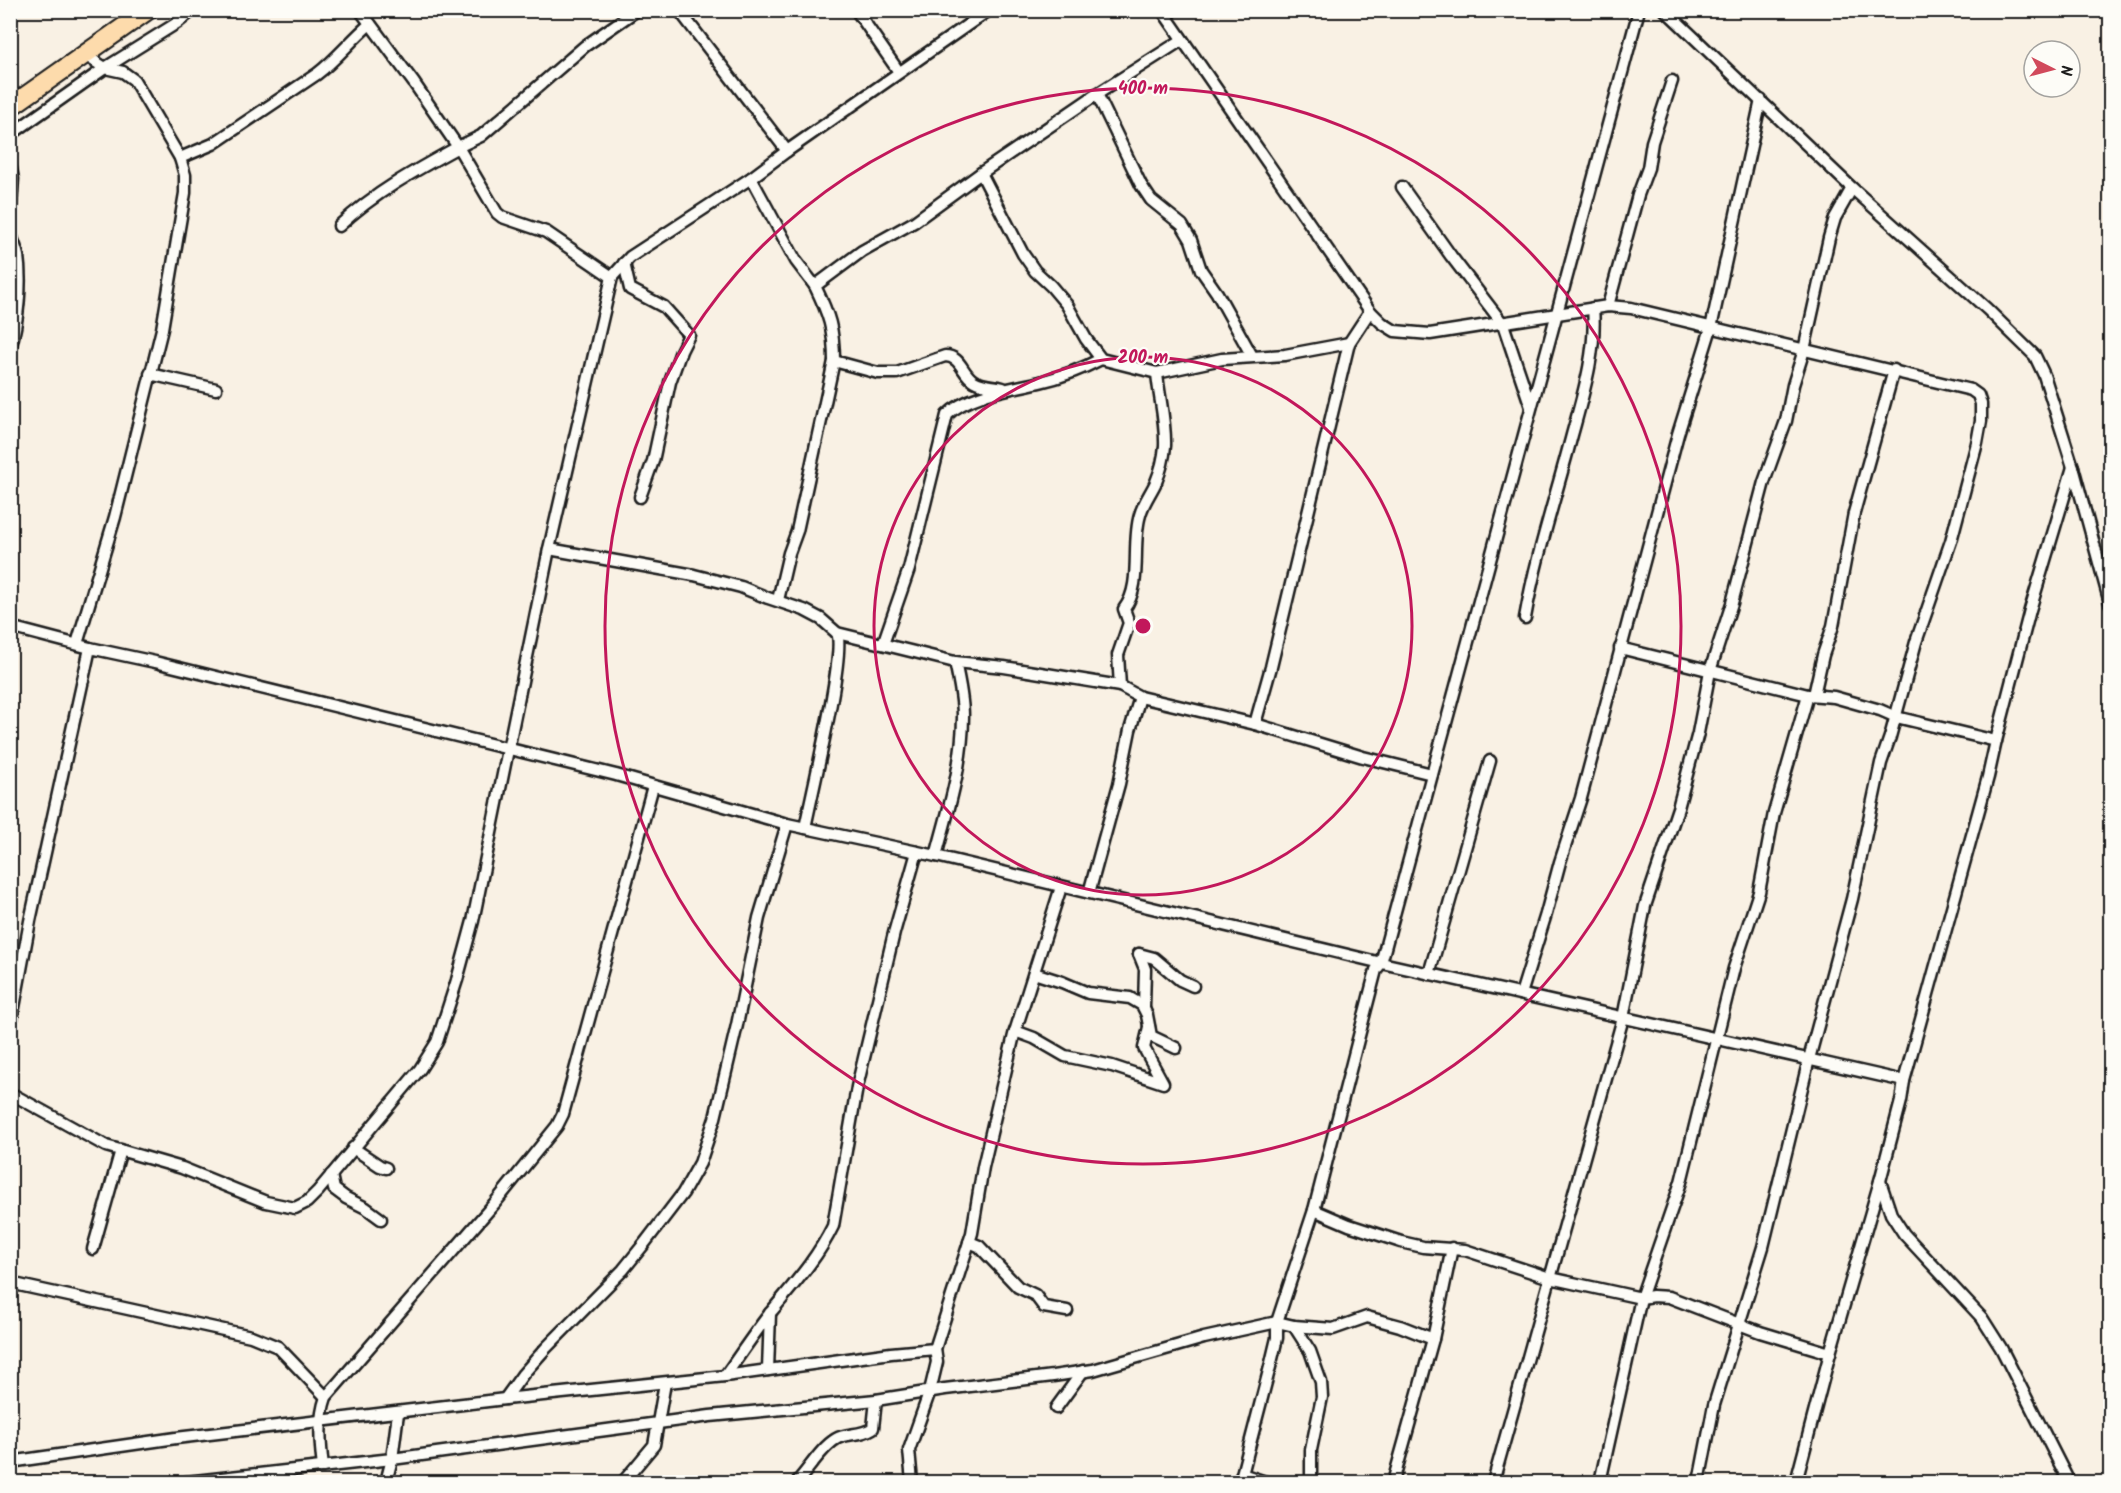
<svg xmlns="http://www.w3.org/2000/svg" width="2121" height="1493" viewBox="0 0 2121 1493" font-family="Kalam,sans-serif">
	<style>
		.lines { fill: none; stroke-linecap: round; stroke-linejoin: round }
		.minor-casing { stroke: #1c1c1c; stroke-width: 15 }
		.trunk-casing { stroke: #1c1c1c; stroke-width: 22 }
		.minor { stroke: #fdfcf7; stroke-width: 10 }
		.trunk { stroke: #fddbac; stroke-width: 18 }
		.ring { fill: none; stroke: #c2185b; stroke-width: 3 }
		.centre { fill: #c2185b; stroke: #fdfcf7; stroke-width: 3 }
		.ring-label { font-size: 18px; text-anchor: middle; font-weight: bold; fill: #c2185b; stroke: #fdfcf7; stroke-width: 4.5; stroke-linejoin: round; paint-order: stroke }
	</style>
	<rect width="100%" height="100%" fill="#f9f1e4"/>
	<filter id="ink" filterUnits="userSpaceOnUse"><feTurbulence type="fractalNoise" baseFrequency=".0167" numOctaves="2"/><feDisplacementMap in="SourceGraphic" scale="12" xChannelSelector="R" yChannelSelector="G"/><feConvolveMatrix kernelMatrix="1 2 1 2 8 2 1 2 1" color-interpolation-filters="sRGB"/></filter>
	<g filter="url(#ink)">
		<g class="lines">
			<defs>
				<g id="minor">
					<path d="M679 10 787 151"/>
					<path d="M856 10 899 72"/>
					<path d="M1162 10 1370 311 1382 323 1395 331 1430 334 1608 306 1631 308 1971 390 1978 395 1981 404V421L1977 443 1951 541 1916 642 1890 737 1881 763 1852 899 1809 1059 1763 1247 1714 1405 1699 1482"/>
					<path d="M1665 10 1852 188 1987 309 2035 356 2044 375 2073 467 2110 603"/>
					<path d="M1097 94 1141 185 1151 200 1182 225 1191 240 1201 270 1217 293 1252 356"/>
					<path d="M10 135 105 68 177 23 193 10"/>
					<path d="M180 158 213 144 317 74C337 59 351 40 370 24"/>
					<path d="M10 164 13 179 10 220"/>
					<path d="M981 173 1023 254 1035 271 1051 286 1067 305 1086 339 1101 359 1157 373 1222 359 1285 355 1349 343"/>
					<path d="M751 178 796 261 815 286 862 251 914 222 981 173 1097 94 1182 40"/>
					<path d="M1402 187 1451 256 1503 324 1531 407"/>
					<path d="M339 226C374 193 416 170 458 147L414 83 360 10"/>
					<path d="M10 229C11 238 16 246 18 256 22 284 18 322 10 349"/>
					<path d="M624 263 630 289 664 307 689 335 681 351 670 382 653 461 640 497"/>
					<path d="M612 277 546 232 502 217 497 213 458 147 481 136 585 46 637 10"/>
					<path d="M1608 306 1638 195 1648 168 1652 142 1672 81"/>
					<path d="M1370 311 1349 343 1271 667 1255 724 1363 757 1432 774"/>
					<path d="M834 361 878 373H897L945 356C961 356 962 374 974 381 983 386 994 386 1003 388"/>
					<path d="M150 374 216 389"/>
					<path d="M549 549 694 575 741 587 768 598 804 610 821 619 837 633 955 662 1004 667 1120 686 1140 697 1255 724"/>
					<path d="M778 600 789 553 797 531 834 361C834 329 829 315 815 286"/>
					<path d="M1525 618C1536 556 1556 496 1572 435 1583 395 1597 350 1593 308"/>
					<path d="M10 627 90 648 155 662 616 775 787 824 936 856 1373 961 1904 1081 1901 1101 1880 1181 1830 1353 1760 1332 1669 1297 1653 1296 1641 1298 1623 1294 1550 1278 1465 1250 1423 1247 1401 1242 1349 1225 1314 1210"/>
					<path d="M77 644 115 517 162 329 185 193V175L180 158 134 80 123 72 105 68 85 55"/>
					<path d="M883 644 909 569 947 415C968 394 1012 389 1040 382 1061 377 1082 369 1101 359"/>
					<path d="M1620 648 1808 695 1834 697 1880 710 1896 717 1996 741 1988 777 1904 1081"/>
					<path d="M1120 686 1118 655 1129 623 1124 609C1143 585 1131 544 1140 515 1143 503 1151 493 1156 482 1161 470 1164 458 1165 446 1166 422 1159 397 1157 373"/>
					<path d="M1814 695 1823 655 1833 626 1854 513 1894 370"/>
					<path d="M1996 741 2030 610 2073 467"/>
					<path d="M805 828C811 797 846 653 837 633"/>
					<path d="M936 856C948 811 963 764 963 716 963 698 959 680 955 662"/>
					<path d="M1089 893 1119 784 1130 730 1140 697"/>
					<path d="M1139 954 1154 958 1180 980 1193 986"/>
					<path d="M1139 954 1145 969 1144 1008"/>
					<path d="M1034 973 1062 982 1088 993 1130 998 1142 1005 1147 1015 1151 1036 1176 1048"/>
					<path d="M1429 974 1490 761"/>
					<path d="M1521 994 1546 914 1560 862 1581 798 1678 434 1711 328 1761 100"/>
					<path d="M10 1029 30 921 90 648"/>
					<path d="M1015 1031 1034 1038 1065 1056 1112 1066 1163 1083 1144 1048 1149 1027"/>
					<path d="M10 1093 106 1146 182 1168 266 1202 295 1208 307 1202 318 1191 420 1069 437 1042 457 980 473 921 549 549 612 277 630 257 751 178 787 151 989 10"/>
					<path d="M353 1148 380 1166 386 1168"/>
					<path d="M331 1175 334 1189 346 1198 366 1208 381 1219"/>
					<path d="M1880 1181 1891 1214 1904 1234 1982 1318 2001 1348 2069 1482"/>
					<path d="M969 1242 979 1246 1018 1287 1035 1295 1044 1307 1067 1311"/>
					<path d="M93 1249 121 1150"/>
					<path d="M10 1283 251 1336 278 1347 326 1397"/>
					<path d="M1294 1326 1310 1351 1321 1382 1322 1397 1311 1450V1482"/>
					<path d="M768 1370 770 1313"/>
					<path d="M725 1376C740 1355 755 1332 771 1312 794 1284 817 1259 833 1226L857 1087 894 933 917 852"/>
					<path d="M505 1399 523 1374 546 1348 623 1270 644 1244 683 1193 700 1163 715 1118 737 1025 759 918 787 824"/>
					<path d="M1056 1408 1083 1371"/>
					<path d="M10 1462 176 1438 505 1399 725 1376 891 1353 935 1349 972 1233 983 1167 1014 1035 1061 887"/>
					<path d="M323 1467C320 1443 318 1420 326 1397L494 1204 557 1126 563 1114 653 786"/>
					<path d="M1242 1474 1266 1482"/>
					<path d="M186 1482 392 1459 710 1416 876 1400 945 1389 1053 1376 1093 1370 1204 1338 1277 1322 1294 1326 1333 1329 1367 1317 1400 1326 1433 1339"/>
					<path d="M386 1482 392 1459 398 1413"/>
					<path d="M623 1482 654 1445 665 1383"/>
					<path d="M797 1482C809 1469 821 1448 836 1439 847 1432 859 1437 873 1428L876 1400"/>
					<path d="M912 1482 909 1450 930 1391 937 1362 935 1349"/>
					<path d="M1240 1482 1271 1363 1277 1338V1322L1314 1210 1376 970 1381 963 1639 10"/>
					<path d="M1393 1482 1433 1339 1452 1248"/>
					<path d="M1493 1482 1623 1018 1645 906 1678 808 1698 733 1710 671 1732 603 1764 482 1786 421 1793 385 1804 350 1829 238 1835 218 1852 188"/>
					<path d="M1600 1482 1641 1298 1681 1182 1734 968 1759 892 1774 813 1808 695"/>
					<path d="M1796 1482 1830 1353"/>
				</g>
				<path id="trunk" d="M10 107 148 10"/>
			</defs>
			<use href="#minor" class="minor-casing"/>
			<use href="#trunk" class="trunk-casing"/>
			<use href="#minor" class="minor"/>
			<use href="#trunk" class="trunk"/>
		</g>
	</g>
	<g class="ring">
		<circle cx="1143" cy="626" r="269"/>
		<circle cx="1143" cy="626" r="538"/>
	</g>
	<circle cx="1143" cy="626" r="9" class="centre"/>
	<g class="ring-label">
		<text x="1143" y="94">400 m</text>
		<text x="1143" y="363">200 m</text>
	</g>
	<rect width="2121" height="1493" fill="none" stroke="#fdfcf7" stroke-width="36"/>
	<rect x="18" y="18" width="2085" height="1457" fill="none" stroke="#1c1c1c" stroke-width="2" filter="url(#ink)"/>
	<g transform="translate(2052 69) rotate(96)"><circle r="28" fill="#fdfcf7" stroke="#a3a29f" stroke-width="1.5"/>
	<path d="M0-4.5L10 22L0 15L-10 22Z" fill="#d1495b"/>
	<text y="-9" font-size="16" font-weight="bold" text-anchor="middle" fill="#1c1c1c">N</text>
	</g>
</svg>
